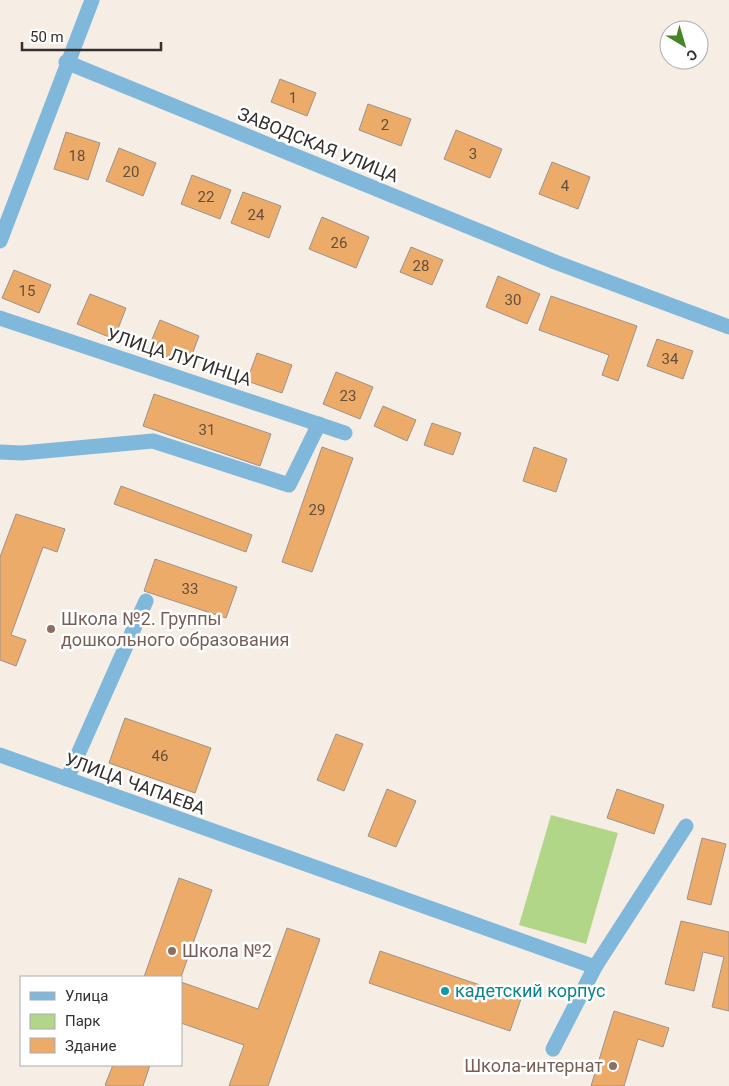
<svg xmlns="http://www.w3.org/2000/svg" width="729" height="1086" viewBox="0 0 729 1086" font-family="Roboto,sans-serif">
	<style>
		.green { fill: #b1d688 }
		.building { fill: #edab69; stroke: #9b938c }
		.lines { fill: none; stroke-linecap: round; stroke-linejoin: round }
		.minor { stroke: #80b8dc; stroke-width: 15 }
		.education-dot { fill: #8d6e63; stroke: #fff; stroke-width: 2 }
		.culture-dot { fill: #0f9aa8; stroke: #fff; stroke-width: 2 }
		.labels { text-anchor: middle; stroke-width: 5; stroke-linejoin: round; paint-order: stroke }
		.number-label { font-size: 15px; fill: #624f3d }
		.street-label { font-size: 18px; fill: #34302e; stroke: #fff }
		.education-label { font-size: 18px; fill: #785e54; stroke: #fff; text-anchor: start }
		.culture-label { font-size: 18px; fill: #0d838f; stroke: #fff; text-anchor: start }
	</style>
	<rect width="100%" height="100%" fill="#f6ede5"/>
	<path class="green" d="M551 815 618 833 586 944 519 925Z"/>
	<g class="building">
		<path d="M280 79 316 93 307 116 271 102Z"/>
		<path d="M368 104 411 119 401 146 359 130Z"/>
		<path d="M456 130 502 149 490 178 444 159Z"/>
		<path d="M66 132 100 143 88 180 54 169Z"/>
		<path d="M119 148 156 163 143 196 106 181Z"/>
		<path d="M552 162 590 177 578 209 539 194Z"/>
		<path d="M192 175 231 190 220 219 181 204Z"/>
		<path d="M243 192 281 206 269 238 231 223Z"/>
		<path d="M322 217 369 237 356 268 309 249Z"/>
		<path d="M411 247 443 260 432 285 400 272Z"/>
		<path d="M14 270 51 285 39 313 2 298Z"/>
		<path d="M498 276 540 294 527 324 486 307Z"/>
		<path d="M90 294 126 308 114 339 77 324Z"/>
		<path d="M551 296 637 326 618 381 602 375 609 355 539 330Z"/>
		<path d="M160 320 199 336 188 365 148 349Z"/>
		<path d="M657 339 693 351 683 379 647 366Z"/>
		<path d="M257 353 292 365 282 393 247 381Z"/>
		<path d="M336 372 373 387 360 419 323 404Z"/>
		<path d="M154 394 271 434 260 466 143 426Z"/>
		<path d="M383 406 416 420 407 441 374 426Z"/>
		<path d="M432 423 461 433 453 455 424 445Z"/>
		<path d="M322 447 353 458 312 572 282 562Z"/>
		<path d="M534 447 567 459 556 492 523 481Z"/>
		<path d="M121 486 252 535 246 552 114 504Z"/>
		<path d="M16 514 65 529 57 552 43 547 11 635 26 640 16 666 0 660V557Z"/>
		<path d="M155 559 237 587 226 618 144 591Z"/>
		<path d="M125 718 211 748 195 793 109 763Z"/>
		<path d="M336 734 363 744 344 791 317 780Z"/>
		<path d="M387 789 416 801 396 847 368 836Z"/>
		<path d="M617 789 664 805 654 834 607 818Z"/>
		<path d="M702 838 726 844 711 905 687 899Z"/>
		<path d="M179 878 212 890 181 977H144Z"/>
		<path d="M681 921 729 932V1011L712 1007 724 957 703 952 694 991 665 984Z"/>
		<path d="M287 928 320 939 268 1086H229L244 1045 181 1023V982L258 1009Z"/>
		<path d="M380 951 521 999 510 1031 369 983Z"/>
		<path d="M614 1011 669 1028 663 1047 638 1039 624 1086H591Z"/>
		<path d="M113 1065H150L143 1086H108L105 1085Z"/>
	</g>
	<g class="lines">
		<g class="minor">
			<path d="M66 62 555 262 729 327"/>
			<path d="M0 241 92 0"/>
			<path d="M0 318 345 433"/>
			<path d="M0 452 22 453 153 441 289 485 319 424"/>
			<path d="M0 755 595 967"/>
			<path d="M67 779 146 601"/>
			<path d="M553 1049 595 967 686 826"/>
		</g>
	</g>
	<g class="education-dot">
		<circle cx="51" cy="629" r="5"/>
		<circle cx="172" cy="951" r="5"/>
		<circle cx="613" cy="1066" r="5"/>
	</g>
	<circle class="culture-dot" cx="445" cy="991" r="5"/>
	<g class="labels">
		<g class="number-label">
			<text x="293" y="103">1</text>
			<text x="385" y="130">2</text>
			<text x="473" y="159">3</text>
			<text x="77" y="161">18</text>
			<text x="131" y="177">20</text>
			<text x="565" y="191">4</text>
			<text x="206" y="202">22</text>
			<text x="256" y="220">24</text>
			<text x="339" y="248">26</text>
			<text x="421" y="271">28</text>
			<text x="27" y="296">15</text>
			<text x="513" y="305">30</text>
			<text x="670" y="364">34</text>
			<text x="348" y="401">23</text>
			<text x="207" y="435">31</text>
			<text x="317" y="515">29</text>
			<text x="190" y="594">33</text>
			<text x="160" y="761">46</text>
		</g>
		<g class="street-label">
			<text transform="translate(318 145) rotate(22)" y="6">ЗАВОДСКАЯ УЛИЦА</text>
			<text transform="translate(179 357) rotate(18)" y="6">УЛИЦА ЛУГИНЦА</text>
			<text transform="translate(135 784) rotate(20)" y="6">УЛИЦА ЧАПАЕВА</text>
		</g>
		<g class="education-label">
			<text x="61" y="625">Школа №2. Группы<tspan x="61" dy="21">дошкольного образования</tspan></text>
			<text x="182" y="957">Школа №2</text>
			<text x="603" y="1072" text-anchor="end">Школа-интернат</text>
		</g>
		<g class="culture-label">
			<text x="455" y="997">кадетский корпус</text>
		</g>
	</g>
	<rect x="20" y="976" width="162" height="90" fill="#ffffff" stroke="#aeacab"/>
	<rect x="30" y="992" width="25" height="8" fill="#80b8dc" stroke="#aeacab"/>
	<text x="65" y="1001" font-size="15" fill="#34302e">Улица</text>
	<rect x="30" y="1014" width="25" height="15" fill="#b1d688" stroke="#aeacab"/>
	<text x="65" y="1026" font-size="15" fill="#34302e">Парк</text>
	<rect x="30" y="1038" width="25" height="15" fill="#edab69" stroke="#aeacab"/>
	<text x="65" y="1051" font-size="15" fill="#34302e">Здание</text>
	<g transform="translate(684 45) rotate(142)"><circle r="24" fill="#ffffff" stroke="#aeacab"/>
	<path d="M0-4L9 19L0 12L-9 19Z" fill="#448628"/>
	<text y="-8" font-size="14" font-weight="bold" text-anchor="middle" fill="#34302e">С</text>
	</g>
	<path d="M22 42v8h139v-8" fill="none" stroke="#34302e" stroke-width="2.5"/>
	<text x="30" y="42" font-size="15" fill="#34302e" stroke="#ffffff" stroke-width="4" paint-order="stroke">50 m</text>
</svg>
